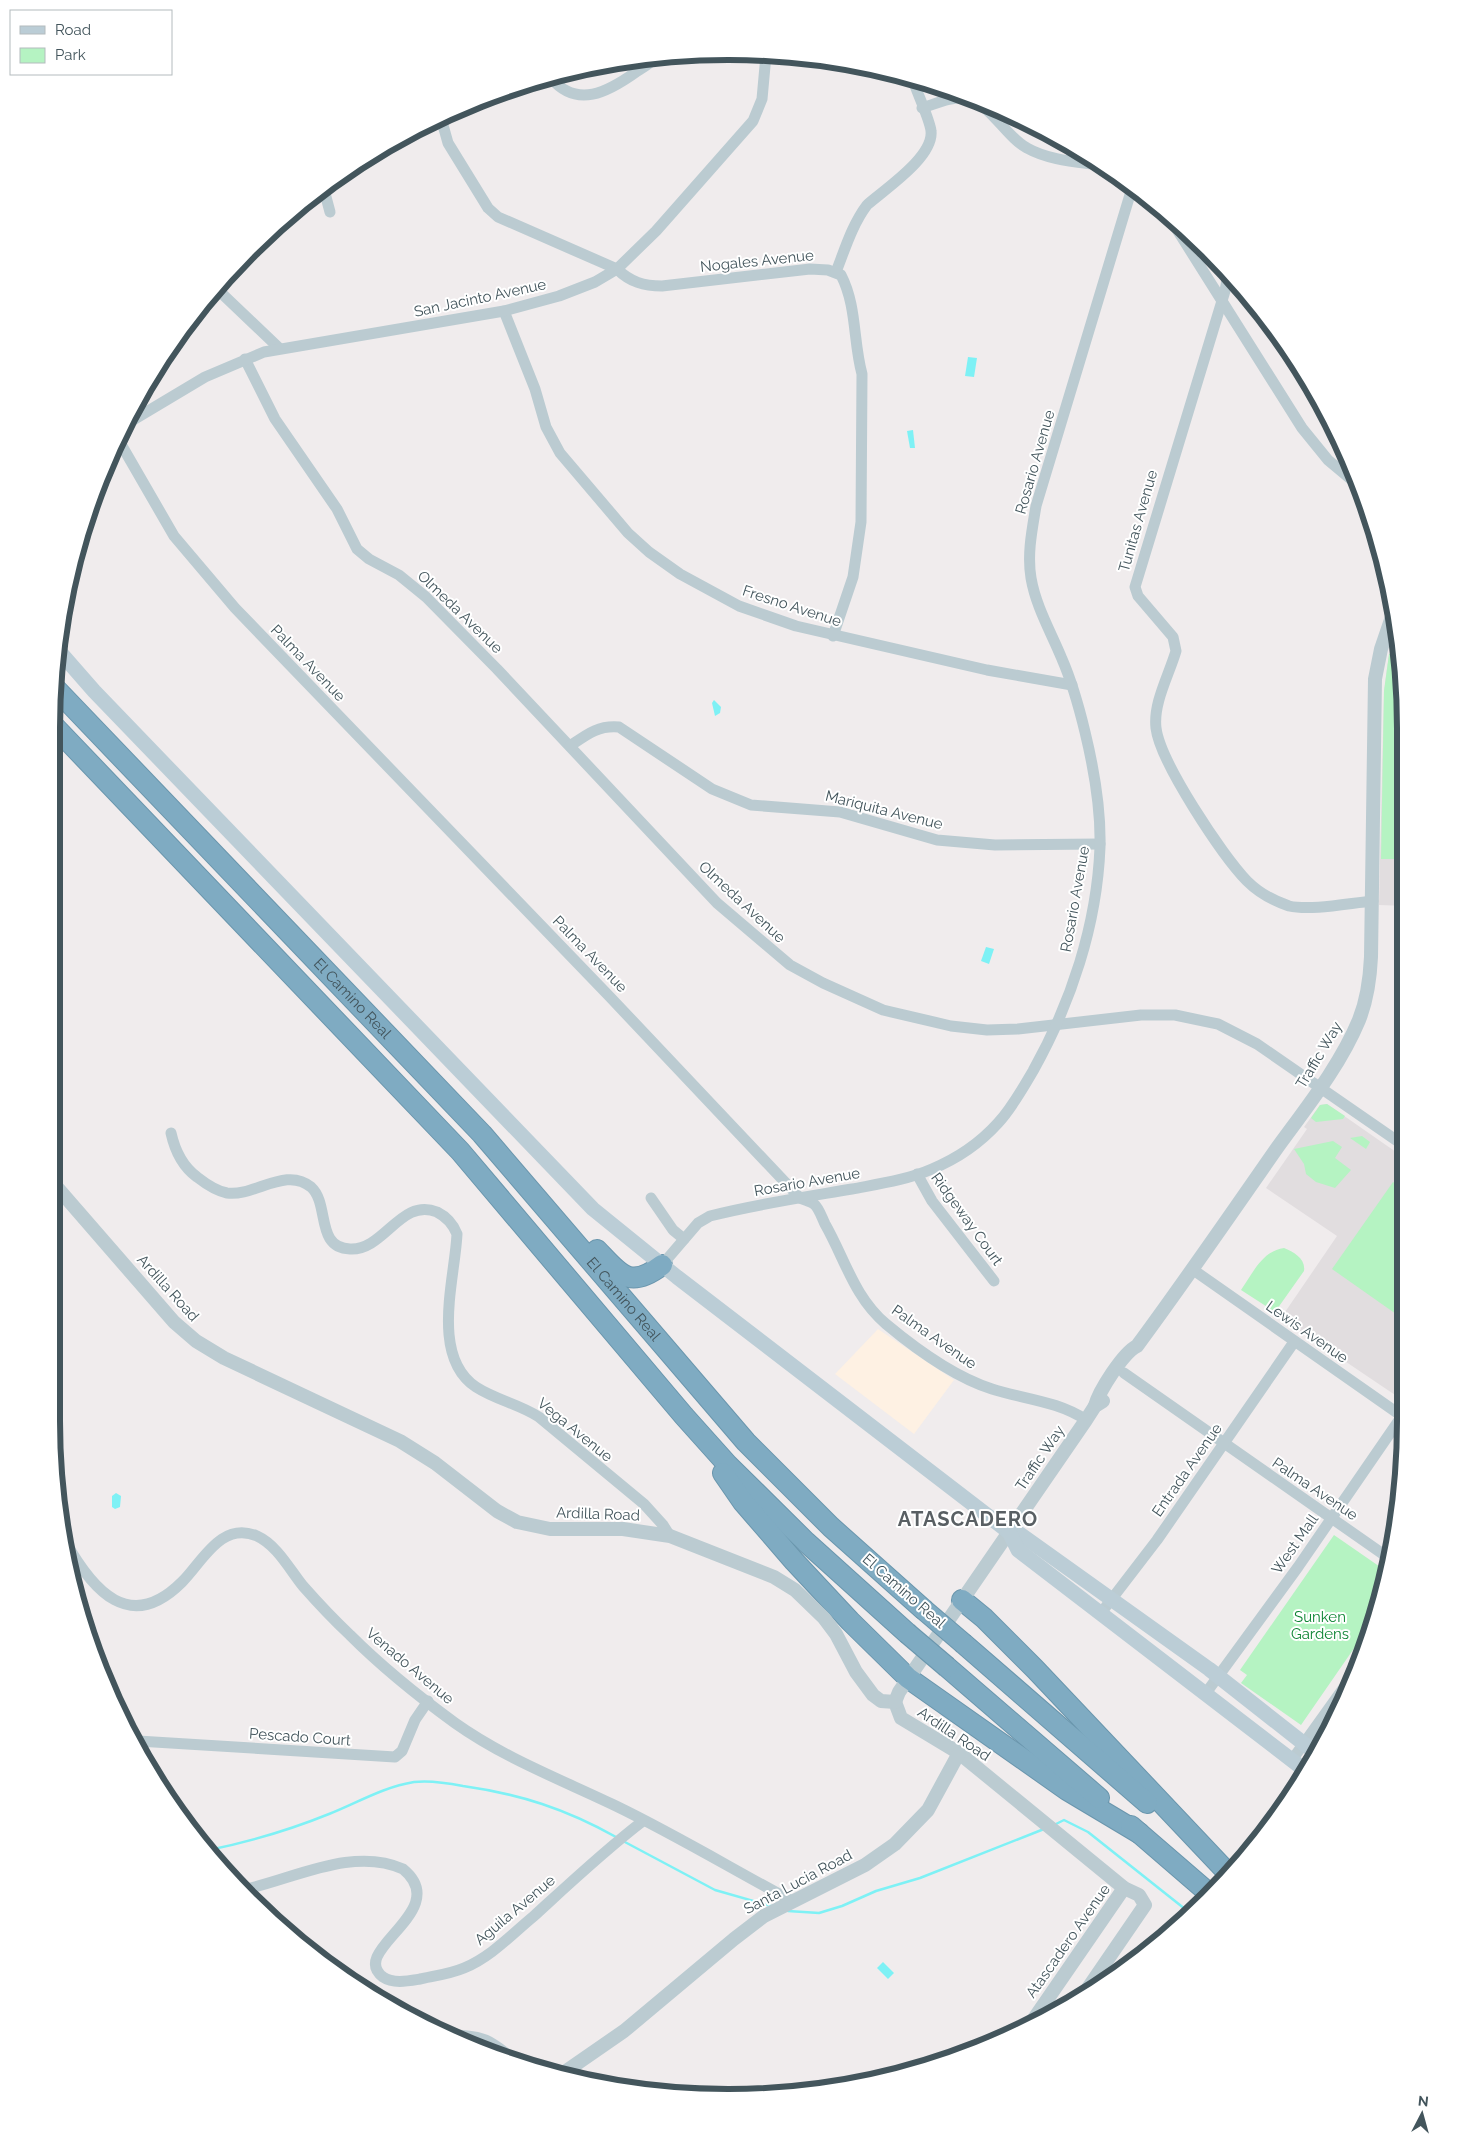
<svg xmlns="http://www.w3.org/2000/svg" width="1457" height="2149" viewBox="0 0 1457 2149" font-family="Raleway,sans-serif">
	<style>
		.commercial { fill: #fef1e3 }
		.education { fill: #e1dddf }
		.green { fill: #b5f3c2 }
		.water { fill: #7ef1f5 }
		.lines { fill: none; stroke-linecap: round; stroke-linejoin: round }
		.stream { stroke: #7ef1f5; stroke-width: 2.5 }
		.motorway-casing { stroke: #6a96ad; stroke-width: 22 }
		.minor { stroke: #bbcbd1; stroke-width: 11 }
		.tertiary { stroke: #bbcbd1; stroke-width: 14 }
		.secondary { stroke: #bbcdd6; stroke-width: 15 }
		.motorway { stroke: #7fabc2; stroke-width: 20 }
		.motorway-bridge-casing { stroke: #6a96ad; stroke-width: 22; stroke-linecap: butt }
		.motorway-bridge { stroke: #7fabc2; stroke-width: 20 }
		.labels { text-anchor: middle; stroke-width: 4; stroke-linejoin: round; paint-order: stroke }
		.street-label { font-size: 15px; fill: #43555c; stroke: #fff }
		.park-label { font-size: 15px; fill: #0d8433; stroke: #fff }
		.district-label { font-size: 20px; font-weight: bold; letter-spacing: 1px; fill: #595f63; stroke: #fff }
		.rim { fill: none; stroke: #43555c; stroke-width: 6 }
	</style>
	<rect width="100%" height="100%" fill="#f0eced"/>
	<path class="commercial" d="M878 1329 954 1380 914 1434 835 1374Z"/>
	<g class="education">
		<path d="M1398 652 1406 729V906L1379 905 1384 691 1389 654Z"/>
		<path d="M1327 1104 1406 1159V1392L1401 1399 1281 1318 1337 1236 1266 1188 1307 1129 1304 1127 1320 1105Z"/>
	</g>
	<g class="green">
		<path d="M1398 652 1406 729V859H1381L1384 691 1389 654Z"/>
		<path d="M1327 1104 1345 1116 1343 1119 1316 1122 1311 1118 1320 1105Z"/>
		<path d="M1362 1136 1370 1142 1366 1149 1350 1138Z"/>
		<path d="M1333 1141 1342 1147 1335 1158 1351 1170 1335 1188 1316 1182 1306 1174 1304 1164 1294 1149Z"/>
		<path d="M1393 1182 1406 1191V1321L1332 1269Z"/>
		<path d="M1284 1248C1294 1252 1306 1259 1304 1271L1275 1312 1241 1290C1253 1273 1262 1251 1284 1248Z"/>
		<path d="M1334 1535 1386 1571 1366 1631 1301 1725 1241 1683 1247 1675 1240 1670Z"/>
	</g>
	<g class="water">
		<path d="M968 357 977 358 974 377 965 376Z"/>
		<path d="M913 430 915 448H910L907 431Z"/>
		<path d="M714 700 721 707 720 713 715 716 712 703Z"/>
		<path d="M986 947 994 949 989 964 981 961Z"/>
		<path d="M116 1493 121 1496 120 1507 115 1509 112 1507V1496Z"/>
		<path d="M883 1962 894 1973 888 1979 877 1968Z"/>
	</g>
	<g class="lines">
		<g class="stream">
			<path d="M1054 1825 1064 1820 1088 1832 1190 1913"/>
			<path d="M623 1841 715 1890 771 1906"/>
			<path d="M209 1850C248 1842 292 1829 329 1814 357 1803 383 1787 414 1782 429 1780 448 1783 463 1786 520 1794 566 1809 616 1837"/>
			<path d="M788 1911 819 1913 842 1906 876 1891 920 1878 1044 1829"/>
		</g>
		<defs>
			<g id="motorway">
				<path id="s1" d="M55 688 482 1134 746 1442 831 1527 923 1609"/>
				<path d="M52 724 460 1151 684 1416 727 1464 806 1542 907 1633"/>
				<path d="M597 1250C620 1274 629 1290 662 1265"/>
				<path d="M723 1473 743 1502 794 1561 850 1621 908 1678 1067 1790 1139 1833"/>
				<path d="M962 1600 984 1618 1035 1669 1226 1871"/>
				<path d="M964 1644 1147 1803"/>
				<path d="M947 1667 1099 1798"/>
				<path d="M1131 1826 1211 1895"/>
			</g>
		</defs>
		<use href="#motorway" class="motorway-casing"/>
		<g class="minor">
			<path d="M551 78C577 109 608 92 636 72 642 68 649 64 654 59"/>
			<path d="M922 108C935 104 952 96 966 98 987 100 1007 138 1027 148 1050 161 1080 162 1105 166"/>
			<path d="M441 118 448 143 488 208 498 217 617 269C630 282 644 286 662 286L810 269 828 270 841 275C857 306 853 341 862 374L861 522 853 577 833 636"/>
			<path d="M321 191 326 197 330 212"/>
			<path d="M1171 220 1302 428 1328 460 1359 486"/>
			<path d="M836 272C845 249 852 225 867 205 885 189 934 157 931 131 930 120 917 93 913 80"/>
			<path d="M1228 274 1225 291 1135 587 1138 596 1173 637 1176 651C1169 675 1153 703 1156 728 1160 762 1222 855 1247 881 1258 892 1274 901 1289 906 1311 911 1350 903 1373 901"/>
			<path d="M216 288 279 348"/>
			<path d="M504 311 535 389 546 427 560 453 628 533 649 552 680 574 739 606 796 626 987 670 1072 685"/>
			<path d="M245 359 275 419 337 509 357 549 369 559 399 575 426 597 497 669 717 903 790 965 823 983 883 1010 951 1026 987 1030 1018 1029 1141 1015H1175L1218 1024 1257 1044 1406 1147"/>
			<path d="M123 426 205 377 264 352 504 311 559 296 595 282 617 269 656 231 753 121 762 99 766 55"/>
			<path d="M118 439 174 536 235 608 610 997 800 1198C804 1200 810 1201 814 1204 819 1208 822 1218 825 1224 845 1259 854 1297 886 1324 916 1349 954 1377 992 1389 1023 1399 1058 1401 1086 1420"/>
			<path d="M570 746C586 735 598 725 619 727L712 789 751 805 840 812 937 840 995 845 1100 844"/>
			<path d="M171 1133C175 1151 182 1166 197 1177 206 1184 216 1191 227 1193 254 1197 286 1166 311 1187 330 1204 315 1248 350 1249 384 1251 401 1197 437 1212 447 1217 453 1224 457 1234 455 1279 430 1356 476 1387 496 1400 519 1404 539 1417L644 1504 663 1525 670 1536"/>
			<path d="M917 1174 932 1201 994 1281"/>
			<path d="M651 1198 673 1230 684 1239"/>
			<path d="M662 1265 698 1223 710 1216C757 1204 805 1197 852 1189 878 1184 907 1180 932 1169 956 1159 980 1143 998 1123 1012 1108 1023 1088 1033 1071 1071 1003 1097 925 1100 847 1101 809 1094 769 1085 732 1079 707 1072 682 1062 659 1051 632 1036 607 1031 578 1027 554 1032 530 1036 506L1132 188"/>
			<path d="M1192 1269 1406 1419"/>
			<path d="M1124 1373 1390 1559"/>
			<path d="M65 1541C93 1591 130 1634 182 1582 203 1561 221 1521 257 1536 277 1545 290 1570 303 1586 318 1603 334 1620 350 1635 382 1667 418 1696 455 1723 504 1758 562 1780 616 1806 676 1835 734 1870 792 1901"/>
			<path d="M1101 1613 1157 1540 1294 1342"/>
			<path d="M1206 1693 1298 1567 1406 1410"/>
			<path d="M138 1741 395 1757 402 1751 415 1720 428 1701"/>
			<path d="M1292 1760 1350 1679"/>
			<path d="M242 1890C292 1880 352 1846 403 1869 454 1911 347 1950 383 1977 393 1984 408 1981 420 1979 434 1976 450 1974 464 1968 491 1957 512 1934 534 1916 570 1883 605 1850 643 1821"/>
			<path d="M450 2035C485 2035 491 2041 517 2062"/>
		</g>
		<g class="tertiary">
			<path d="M55 1185 174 1322 196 1341 224 1358 400 1441 435 1463 497 1511 517 1522 550 1529H623L670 1536 774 1577 795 1590 824 1618 836 1634 856 1672 873 1695 881 1701 895 1702 901 1718 959 1753 1124 1888 1139 1895 1145 1905 1084 1994"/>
			<path d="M1095 1406C1099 1391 1123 1353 1137 1346 1185 1281 1231 1214 1277 1148 1306 1108 1340 1066 1359 1020 1367 1000 1370 979 1371 957L1375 679 1381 649 1394 611"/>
			<path d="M895 1702 899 1692 1086 1420 1095 1406 1103 1401"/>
			<path d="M1029 2026 1124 1888"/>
			<path d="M559 2076 624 2031 734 1939 764 1916 865 1865 895 1844 928 1810 959 1753"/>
		</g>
		<g class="secondary">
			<path d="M59 651 94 691 593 1209 677 1277 1009 1532 1020 1534 1209 1669 1317 1754"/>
			<path d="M1009 1532 1018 1550 1306 1771"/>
		</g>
		<use href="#motorway" class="motorway"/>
		<defs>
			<g id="motorway-bridge">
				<path d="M923 1609 964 1644"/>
				<path d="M907 1633 947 1667"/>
			</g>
		</defs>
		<use href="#motorway-bridge" class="motorway-bridge-casing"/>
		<use href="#motorway-bridge" class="motorway-bridge"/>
	</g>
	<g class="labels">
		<g class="street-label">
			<text transform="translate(757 261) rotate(-6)" y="5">Nogales Avenue</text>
			<text transform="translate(480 298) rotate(-12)" y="5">San Jacinto Avenue</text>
			<text transform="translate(1035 462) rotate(-74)" y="5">Rosario Avenue</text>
			<text transform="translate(1138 521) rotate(-74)" y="5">Tunitas Avenue</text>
			<text transform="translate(792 606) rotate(18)" y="5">Fresno Avenue</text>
			<text transform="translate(460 612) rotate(44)" y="5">Olmeda Avenue</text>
			<text transform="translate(308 663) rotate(46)" y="5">Palma Avenue</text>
			<text transform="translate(884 810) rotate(14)" y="5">Mariquita Avenue</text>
			<text transform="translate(1075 899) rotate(-80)" y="5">Rosario Avenue</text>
			<text transform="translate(742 902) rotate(43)" y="5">Olmeda Avenue</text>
			<text transform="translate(590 954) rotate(46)" y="5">Palma Avenue</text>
			<text dy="5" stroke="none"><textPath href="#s1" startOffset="430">El Camino Real</textPath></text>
			<text transform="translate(1319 1055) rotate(-59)" y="5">Traffic Way</text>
			<text transform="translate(807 1182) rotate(-10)" y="5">Rosario Avenue</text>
			<text transform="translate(967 1219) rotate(54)" y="5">Ridgeway Court</text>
			<text transform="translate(168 1288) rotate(48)" y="5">Ardilla Road</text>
			<text dy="5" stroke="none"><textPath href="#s1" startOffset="835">El Camino Real</textPath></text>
			<text transform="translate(1307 1332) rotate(35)" y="5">Lewis Avenue</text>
			<text transform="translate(934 1337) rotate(35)" y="5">Palma Avenue</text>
			<text transform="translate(575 1430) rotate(39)" y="5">Vega Avenue</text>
			<text transform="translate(1040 1458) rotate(-56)" y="5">Traffic Way</text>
			<text transform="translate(1187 1470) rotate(-55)" y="5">Entrada Avenue</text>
			<text transform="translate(1315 1489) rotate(34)" y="5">Palma Avenue</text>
			<text transform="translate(598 1514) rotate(2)" y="5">Ardilla Road</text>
			<text transform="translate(1295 1544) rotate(-55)" y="5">West Mall</text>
			<text transform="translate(904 1591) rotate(41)" y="5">El Camino Real</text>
			<text transform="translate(410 1666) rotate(40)" y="5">Venado Avenue</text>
			<text transform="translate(954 1734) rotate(34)" y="5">Ardilla Road</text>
			<text transform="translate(300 1737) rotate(4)" y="5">Pescado Court</text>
			<text transform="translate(798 1882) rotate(-28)" y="5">Santa Lucia Road</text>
			<text transform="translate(515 1910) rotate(-40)" y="5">Aguila Avenue</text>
			<text transform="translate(1068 1941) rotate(-55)" y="5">Atascadero Avenue</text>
		</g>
		<g class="park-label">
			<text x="1320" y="1622">Sunken<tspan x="1320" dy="17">Gardens</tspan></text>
		</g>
		<g class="district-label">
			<text x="968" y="1526">ATASCADERO</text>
		</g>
	</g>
	<path d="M0 0H1457V2149H0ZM728 60H729A668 668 0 0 1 1397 728V1421A668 668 0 0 1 729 2089H728A668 668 0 0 1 60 1421V728A668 668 0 0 1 728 60Z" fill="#fff" fill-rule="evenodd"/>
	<path class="rim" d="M728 60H729A668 668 0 0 1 1397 728V1421A668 668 0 0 1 729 2089H728A668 668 0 0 1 60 1421V728A668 668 0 0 1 728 60Z"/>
	<rect x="10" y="10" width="162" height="65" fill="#ffffff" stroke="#b4bbbe"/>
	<rect x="20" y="26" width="25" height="8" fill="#bbcdd6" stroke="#b4bbbe"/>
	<text x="55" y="35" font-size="15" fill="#43555c">Road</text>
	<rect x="20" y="48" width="25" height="15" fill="#b5f3c2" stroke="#b4bbbe"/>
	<text x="55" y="60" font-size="15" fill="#43555c">Park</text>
	<g transform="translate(1422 2114) rotate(6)" stroke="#ffffff" stroke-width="4" paint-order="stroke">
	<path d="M0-4L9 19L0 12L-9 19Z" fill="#43555c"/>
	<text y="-8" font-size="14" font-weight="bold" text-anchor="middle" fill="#43555c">N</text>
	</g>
</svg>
